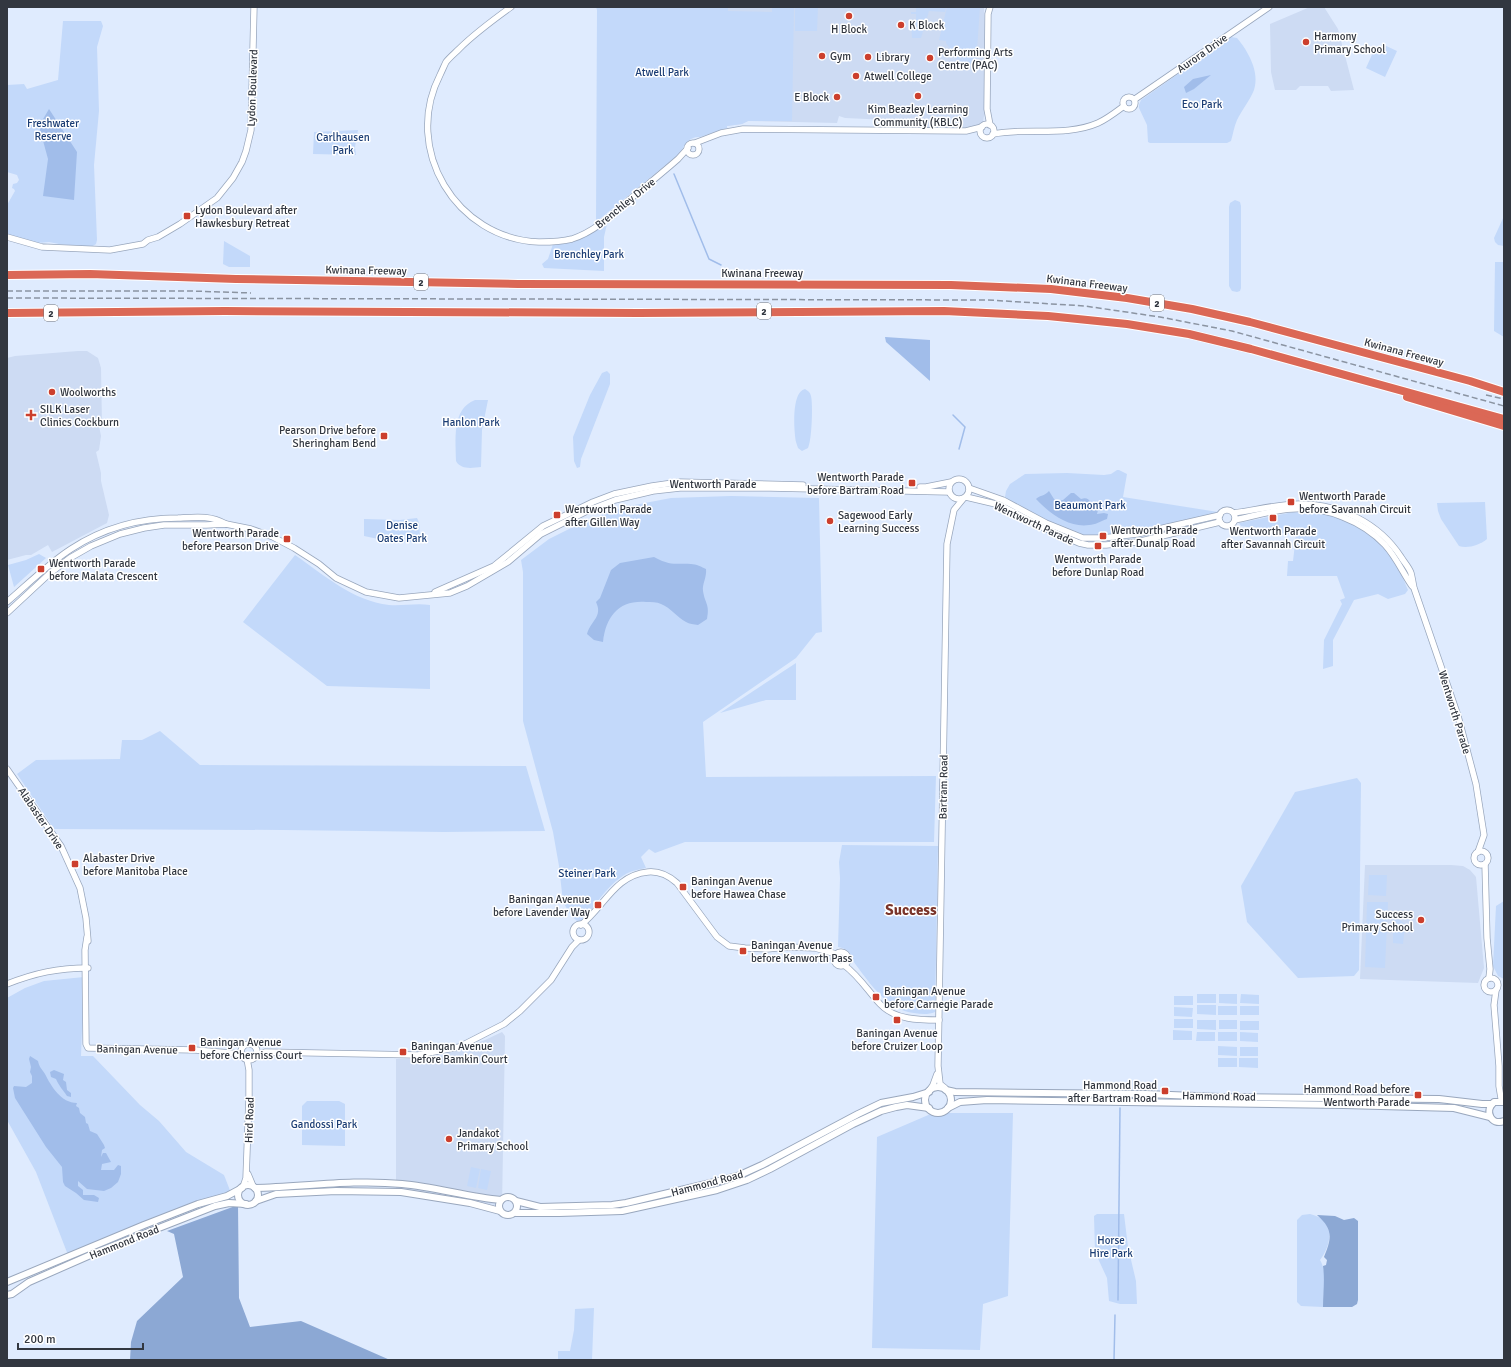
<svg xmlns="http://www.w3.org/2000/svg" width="1511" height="1367" viewBox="0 0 1511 1367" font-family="Signika,sans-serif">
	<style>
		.built { fill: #cddbf3 }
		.green { fill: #c3d9fa }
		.forest { fill: #8ca8d4 }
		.water { fill: #a1bdea }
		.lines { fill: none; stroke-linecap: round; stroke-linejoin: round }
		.stream { stroke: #a1bdea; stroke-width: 1.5 }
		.tertiary-casing { stroke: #99a7bd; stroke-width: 7 }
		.secondary-casing { stroke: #99a7bd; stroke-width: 8 }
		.motorway-casing { stroke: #fff; stroke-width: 10 }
		.tertiary { stroke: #fff; stroke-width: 5.5 }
		.secondary { stroke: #fff; stroke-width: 6 }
		.motorway { stroke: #db6856; stroke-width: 8 }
		.rail { stroke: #8b94a2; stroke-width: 1.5; stroke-dasharray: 6 3; stroke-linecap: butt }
		.poi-dot { fill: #cc3f2d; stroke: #fff; stroke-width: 1.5 }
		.labels { text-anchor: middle; stroke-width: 3; stroke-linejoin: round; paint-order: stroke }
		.shield { fill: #fff; stroke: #707379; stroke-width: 1 }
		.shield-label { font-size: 10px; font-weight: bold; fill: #323740 }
		.poi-label { font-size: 11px; fill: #323740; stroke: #fff; text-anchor: start }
		.street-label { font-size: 11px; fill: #323740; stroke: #fff }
		.park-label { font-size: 11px; fill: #1b3d74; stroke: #fff }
		.district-label { font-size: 15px; font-weight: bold; fill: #7a3429; stroke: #fff }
	</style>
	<rect width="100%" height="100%" fill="#dfebfe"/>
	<g class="built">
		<path d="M728 7H984L985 110 983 122 981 125 970 128H892L885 127 888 120 845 118 839 116 837 123 748 121 742 124 727 126Z"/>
		<path d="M1310 7H1324L1338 29 1354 90 1331 91 1328 86H1300L1296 90H1275L1271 72 1270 24Z"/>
		<path d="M78 351H87L98 358 101 368 102 425 99 426 101 436 99 450 96 452 101 473V481L109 515 107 523 52 552 48 545 31 555H26L7 560V358L15 356Z"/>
		<path d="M1365 865H1451L1463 866 1470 870 1476 877 1484 968 1478 983 1360 979Z"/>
		<path d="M502 1032 505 1036 502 1206 396 1188V1059H420L444 1055 485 1040Z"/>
	</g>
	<g class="green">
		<path d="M596 7H728V11L772 12V7H794L792 121H748L742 124 727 126V128L700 137C687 137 686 145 679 154L596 222 597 10Z"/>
		<path d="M795 7H818L817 31H795Z"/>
		<path d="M916 7H946L945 12 929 11 921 38H912L911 22H916V14H911V12H916Z"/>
		<path d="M947 7H980L976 64 959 63 958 62 960 59H962L963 62V59L960 58 957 60 956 56 946 43V41L939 40Z"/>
		<path d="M63 21H101L103 26 97 47 99 111 94 165 97 240 96 244 91 247 59 244 49 242 37 243 7 234V205L15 191 14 189 12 188 13 184 17 183 19 180 17 175 7 172V85L24 84 27 89 58 80Z"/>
		<path d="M1231 37 1237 38C1248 51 1260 72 1254 90 1250 100 1242 110 1237 120 1234 127 1233 134 1231 141L1227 143H1150L1148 142 1147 125 1139 108V105L1141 100Z"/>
		<path d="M1382 44 1397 51 1385 77 1366 68 1375 48 1380 50Z"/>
		<path d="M358 130 355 147 356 155 313 154 314 132Z"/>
		<path d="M1235 200 1240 202 1241 206V288L1240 291 1237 292 1232 291 1229 286V207L1230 203Z"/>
		<path d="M1504 216V246L1498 245 1495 242 1494 238Z"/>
		<path d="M603 224H607L604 237V271L544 268 542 264 548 259 553 244C573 240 587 237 603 224Z"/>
		<path d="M224 241 250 256V267H229L223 264Z"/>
		<path d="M1495 262H1504V337L1494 331Z"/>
		<path d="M607 371 610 374V384L581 459 580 467 577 468 574 461 573 437 590 395 602 373Z"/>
		<path d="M805 389C808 391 810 392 811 396 813 404 812 440 808 448L802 451 798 448 796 442C794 431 791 392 805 389Z"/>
		<path d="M475 400H488L482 430 481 467C472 468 461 470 456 461 456 441 451 409 475 400Z"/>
		<path d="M1117 470H1119L1127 474 1123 497 1218 512 1215 514 1158 528 1109 536H1086L1061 528 1007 500 1005 497 1006 491 1010 484 1025 474 1067 473 1104 475 1111 474Z"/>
		<path d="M731 496 819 498 822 632 816 633 796 658 703 722 706 777 936 776 934 842H685L655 853 649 849 641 857 646 868C641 869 635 870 630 872 610 881 596 904 583 921L580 923 572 917 563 902 559 866 553 832 523 721V572L521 560 549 539 585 521 624 507 671 498Z"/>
		<path d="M1485 502 1487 539C1480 545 1467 549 1459 546L1441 519 1438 511 1437 503Z"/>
		<path d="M1293 512C1301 513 1310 512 1318 513 1352 518 1384 540 1400 570 1403 577 1405 584 1408 590L1405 594 1388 599 1378 594 1354 600 1333 640V666L1323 669 1324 640 1342 604 1340 600 1345 598 1337 576H1287L1288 561H1293L1296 535 1241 526 1239 523Z"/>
		<path d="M417 518C422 526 417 534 423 541L398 543 364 536V519L400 520Z"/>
		<path d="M39 554 46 558 14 587 8 565 26 560Z"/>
		<path d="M295 555C324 575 353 601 389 605 403 606 416 603 430 605V689L327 686 243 622Z"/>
		<path d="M796 663V700H766L720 713Z"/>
		<path d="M160 731 200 765 526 766 545 831 444 832 283 830 54 829 17 774 36 760 120 759 122 740H142Z"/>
		<path d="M1357 778 1361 783 1359 970 1354 976 1298 978 1247 922 1241 886 1295 792Z"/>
		<path d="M842 845 938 846 935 1012C928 1015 921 1014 914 1013 888 1010 871 985 856 965 849 955 853 950 838 947L840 878 839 862Z"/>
		<path d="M1369 875H1387L1386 896 1368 895Z"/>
		<path d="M1504 901V979L1498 976 1493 966 1496 906Z"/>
		<path d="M1367 902H1388L1385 968 1365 967Z"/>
		<path d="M1393 920H1400L1405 925 1403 944 1393 943Z"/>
		<path d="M84 977 81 1056H93L140 1105 159 1121 186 1152 224 1175 231 1193 68 1255 36 1172 7 1120V998L25 988 44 981Z"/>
		<rect x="1197" y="994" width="19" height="9"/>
		<path d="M1219 994H1237V1004L1219 1003Z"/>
		<path d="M1241 994 1259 995V1004L1240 1003Z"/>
		<rect x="1174" y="996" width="19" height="9"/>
		<path d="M1197 1005H1216V1015L1197 1014Z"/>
		<rect x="1218" y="1006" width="19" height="9"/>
		<rect x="1240" y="1006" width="19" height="9"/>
		<path d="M1174 1007 1193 1008 1192 1017 1174 1016Z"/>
		<rect x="1174" y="1019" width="19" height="9"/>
		<path d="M1197 1020H1216V1030L1197 1029Z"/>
		<rect x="1219" y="1020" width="18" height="9"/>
		<rect x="1240" y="1021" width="19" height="9"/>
		<path d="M1173 1030 1192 1031V1040H1173Z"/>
		<path d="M1197 1032H1215V1041H1196Z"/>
		<rect x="1218" y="1032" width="19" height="9"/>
		<path d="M1240 1032 1258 1033V1042L1240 1041Z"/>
		<path d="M1218 1046 1237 1047V1056L1218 1055Z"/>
		<rect x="1240" y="1047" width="18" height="9"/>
		<rect x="1218" y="1058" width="19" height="9"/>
		<path d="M1239 1058H1258V1068L1239 1067Z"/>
		<path d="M307 1101H339L345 1104V1146L302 1145V1106Z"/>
		<path d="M933 1113H1013L1008 1296 983 1304 980 1350 872 1348 877 1137Z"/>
		<path d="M471 1167 480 1169 476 1188 467 1186Z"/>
		<path d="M481 1169 491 1171 487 1190 478 1188Z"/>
		<path d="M1097 1214H1124L1128 1247 1136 1281 1137 1304H1120L1109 1301 1107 1278 1095 1252 1094 1216Z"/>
		<path d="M1310 1214C1336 1220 1332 1244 1320 1260 1328 1273 1323 1292 1323 1307L1301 1306 1297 1302V1220L1302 1215Z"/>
		<path d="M594 1308 592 1360H558V1351H570L574 1330 575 1309Z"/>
	</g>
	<g class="forest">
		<path d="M238 1205 239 1298 250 1327 301 1321 390 1360H130L131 1342 137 1321 183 1277 174 1234 167 1231Z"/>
		<path d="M1317 1215 1335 1216 1344 1220 1354 1218 1358 1221V1300L1357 1304 1352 1307H1323C1323 1293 1325 1280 1323 1266L1326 1265 1327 1260 1324 1257C1332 1238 1333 1229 1317 1215Z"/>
	</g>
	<g class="water">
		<path d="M1211 75 1194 89 1186 93 1184 87 1193 79Z"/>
		<path d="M49 109 77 152 74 200 43 196 48 159 39 126Z"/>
		<path d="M885 337 930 340V381L886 342Z"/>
		<path d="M1049 491 1054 499 1058 501 1063 500 1071 493H1074L1081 499C1090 496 1090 503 1095 509L1098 510 1097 514 1104 513 1108 514 1107 519C1101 521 1095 525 1089 525 1069 528 1049 513 1036 499 1040 495 1045 496 1049 491Z"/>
		<path d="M654 557C671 566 673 563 691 564 696 564 702 567 706 569 707 577 702 584 703 591 705 604 710 604 707 619L698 625C694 624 689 624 686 622 677 617 671 608 661 604 657 602 651 602 646 602 619 600 606 616 603 642L594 640 587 634C591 620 603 617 596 602L600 598 611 570 620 563Z"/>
		<path d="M30 1056 38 1061C39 1067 42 1069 45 1074 51 1086 61 1103 77 1103L76 1106 79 1108 80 1113 85 1117 86 1123 88 1124 90 1131 97 1134 104 1145 105 1148 102 1150 101 1157 103 1153H106L111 1162 102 1164 101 1170H114L118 1165 121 1166V1174L118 1182 111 1188 104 1191 87 1189 78 1181V1186L83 1190V1195H94L99 1198 98 1202 84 1200 76 1193 65 1186 63 1182 62 1167 46 1147 15 1098 13 1088 14 1086 26 1087 32 1083V1076L30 1072 31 1067 29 1059Z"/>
		<path d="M54 1070 64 1074 63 1080 66 1082 67 1090 71 1093V1097L67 1096C63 1090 59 1086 56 1079L51 1077 50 1072Z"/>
	</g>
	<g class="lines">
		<g class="stream">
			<path d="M674 174 709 259 721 265"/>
			<path d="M953 415 965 427 959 449"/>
			<path d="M1118 1300 1120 1108"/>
			<path d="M1114 1360 1115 1315"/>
		</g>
		<defs>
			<g id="tertiary">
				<path d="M511 7C493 20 475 33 459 49 455 53 450 57 446 62 444 66 442 71 440 75 402 149 456 239 539 242 550 242 561 242 572 239 594 232 612 215 629 200 646 186 662 173 678 159L688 148"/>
				<path d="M990 7 988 14 987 109 990 125"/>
				<circle cx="1129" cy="103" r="6"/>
				<path d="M1135 99 1269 7"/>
				<circle cx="987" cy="131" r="7"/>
				<path d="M993 134C1027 127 1066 137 1098 123 1107 119 1116 112 1124 106"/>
				<path d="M695 143 721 133 743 129 966 131 982 127"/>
				<circle cx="693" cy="149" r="6"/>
				<path d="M7 237 42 247 110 250 143 244 148 240 158 237 180 224 217 198 233 178 242 162 246 151 251 130 254 7"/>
				<circle cx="959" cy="489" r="10"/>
				<path d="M920 487H926L951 482"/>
				<path d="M969 488 1003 500 1046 523 1083 538H1103L1137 534 1220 515"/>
				<path d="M966 497 1000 505 1044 528 1079 543 1088 545H1106L1137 542 1220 522"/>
				<circle cx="1227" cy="518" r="8"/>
				<path d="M1234 513C1256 510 1278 504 1300 504 1340 504 1379 523 1401 557 1404 562 1409 567 1411 573 1412 577 1413 583 1414 588L1458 716 1476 784 1484 835 1478 852"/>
				<path d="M1235 520C1254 516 1273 510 1292 509 1325 506 1363 521 1385 545 1396 557 1403 573 1412 586"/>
				<path d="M435 592 494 566 543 526 593 502 614 494 652 486 680 482 803 485"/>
				<path d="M7 602C28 584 48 564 71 549 103 528 140 518 178 518 196 517 210 515 226 524"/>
				<path d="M7 613 49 574 70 558 91 546 120 534 144 528 164 525H206L226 524 251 529 273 537 294 548 319 564 336 578 366 592 399 598 450 593 467 586 508 562 541 534 589 510 615 500 653 491 680 488H770L949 492"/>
				<path d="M7 769 61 846 80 888 86 918 88 941"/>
				<circle cx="1481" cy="858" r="7"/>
				<path d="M1485 864 1487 938 1490 969 1489 978"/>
				<circle cx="581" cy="932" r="8"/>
				<path d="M581 925C604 907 615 875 648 872 659 871 669 876 677 883L717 937 729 946 745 948 767 949 788 947 815 948 836 954"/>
				<path d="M87 937 85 950 86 1044 88 1048 195 1050 242 1054"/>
				<circle cx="841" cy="959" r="7"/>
				<path d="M844 965C859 976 868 991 880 1004 895 1020 919 1020 939 1020"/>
				<circle cx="1491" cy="985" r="7"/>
				<path d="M7 984C35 973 58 968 88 968"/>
				<path d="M1496 990 1494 1005 1499 1066V1086L1501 1098 1504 1102"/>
				<circle cx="249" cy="1052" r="8"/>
				<path d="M256 1055 265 1052 418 1055 459 1047 504 1024 520 1011 551 980 572 947 579 940"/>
				<path d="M945 1088 940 1084 938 1066 947 544 954 510 963 499"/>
				<path d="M929 1091 933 1085 937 1074"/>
				<path d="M248 1174 253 1186"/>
				<path d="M243 1187 246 1178 249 1097V1070L247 1059"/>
			</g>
			<g id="secondary">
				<circle cx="938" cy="1100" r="13"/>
				<path d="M946 1090 955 1092 1146 1094 1220 1097 1439 1099 1482 1104H1492"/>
				<path d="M1504 1102H1494C1484 1111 1491 1126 1504 1121"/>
				<path d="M948 1108 960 1102 987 1100 1344 1105 1454 1108 1490 1117"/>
				<circle cx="248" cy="1195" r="10"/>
				<path d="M255 1188C303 1187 353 1179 402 1184 435 1187 468 1197 501 1200"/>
				<circle cx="508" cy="1206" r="9"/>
				<path d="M256 1201 276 1194 336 1191 401 1192 470 1203 500 1211"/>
				<path d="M516 1201 540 1207 612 1205 626 1203 719 1181 740 1175 762 1165 858 1114 881 1103 913 1097 929 1092"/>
				<path d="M516 1213H559L622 1211 717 1190 747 1180 770 1169 853 1124 881 1111 896 1107 907 1105 929 1108"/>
				<path d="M7 1282 144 1225 198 1204 227 1196 242 1188"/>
				<path d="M7 1295 12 1294 29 1282 95 1253 215 1206 229 1203 246 1204"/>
			</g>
			<g id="motorway">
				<path d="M7 275 90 274 236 279 518 284 951 285 1051 289 1127 298 1192 309 1250 322 1470 381 1504 392"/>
				<path d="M7 313 225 311 638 313 944 311 1048 316 1127 324 1189 334 1251 349 1504 419"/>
				<path d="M1407 397 1504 426"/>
			</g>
		</defs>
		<use href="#tertiary" class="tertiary-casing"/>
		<use href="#secondary" class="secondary-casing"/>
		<use href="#motorway" class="motorway-casing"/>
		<use href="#tertiary" class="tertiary"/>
		<use href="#secondary" class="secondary"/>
		<use href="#motorway" class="motorway"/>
		<g class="rail">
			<path d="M7 291H192L251 293"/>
			<path d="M7 298 988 300 1085 306 1160 317 1232 331 1504 406"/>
			<path d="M1486 395 1504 399"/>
		</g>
	</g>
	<g class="poi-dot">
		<circle cx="849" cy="16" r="4"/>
		<circle cx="901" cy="25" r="4"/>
		<circle cx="1306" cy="42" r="4"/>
		<circle cx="822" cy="56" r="4"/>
		<circle cx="868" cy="57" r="4"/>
		<circle cx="930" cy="58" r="4"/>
		<circle cx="856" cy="76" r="4"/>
		<circle cx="918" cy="96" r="4"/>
		<circle cx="837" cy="97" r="4"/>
		<rect x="183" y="212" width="8" height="8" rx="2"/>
		<circle cx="52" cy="392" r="4"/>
		<path d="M29 409h4v4h4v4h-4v4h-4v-4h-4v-4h4z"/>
		<rect x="380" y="432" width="8" height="8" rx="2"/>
		<rect x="908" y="479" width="8" height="8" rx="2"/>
		<rect x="1287" y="498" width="8" height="8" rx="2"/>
		<rect x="553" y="511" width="8" height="8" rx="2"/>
		<rect x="1269" y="514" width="8" height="8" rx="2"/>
		<circle cx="830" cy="521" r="4"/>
		<rect x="1099" y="532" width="8" height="8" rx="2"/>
		<rect x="283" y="535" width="8" height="8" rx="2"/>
		<rect x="1094" y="542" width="8" height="8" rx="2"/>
		<rect x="37" y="565" width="8" height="8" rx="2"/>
		<rect x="71" y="860" width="8" height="8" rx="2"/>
		<rect x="679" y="883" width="8" height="8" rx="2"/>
		<rect x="594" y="901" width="8" height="8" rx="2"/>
		<circle cx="1421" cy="920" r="4"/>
		<rect x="739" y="947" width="8" height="8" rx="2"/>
		<rect x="872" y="993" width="8" height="8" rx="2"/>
		<rect x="893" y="1016" width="8" height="8" rx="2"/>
		<rect x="188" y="1044" width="8" height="8" rx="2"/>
		<rect x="399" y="1048" width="8" height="8" rx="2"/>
		<rect x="1161" y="1087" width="8" height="8" rx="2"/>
		<rect x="1414" y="1091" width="8" height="8" rx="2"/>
		<circle cx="449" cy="1139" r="4"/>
	</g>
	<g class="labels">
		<g class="shield">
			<rect x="414" y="274" width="14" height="16" rx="3"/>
			<rect x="1150" y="295" width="14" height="16" rx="3"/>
			<rect x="757" y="303" width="14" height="16" rx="3"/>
			<rect x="44" y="305" width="14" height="16" rx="3"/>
		</g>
		<g class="shield-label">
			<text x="421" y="286">2</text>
			<text x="1157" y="307">2</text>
			<text x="764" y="315">2</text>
			<text x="51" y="317">2</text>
		</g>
		<g class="poi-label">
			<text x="909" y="29">K Block</text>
			<text x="849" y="33" text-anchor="middle">H Block</text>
			<text x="1314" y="40">Harmony<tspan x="1314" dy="13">Primary School</tspan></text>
			<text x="938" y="56">Performing Arts<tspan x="938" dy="13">Centre (PAC)</tspan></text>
			<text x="830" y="60">Gym</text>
			<text x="876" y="61">Library</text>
			<text x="864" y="80">Atwell College</text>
			<text x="829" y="101" text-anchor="end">E Block</text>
			<text x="918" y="113" text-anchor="middle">Kim Beazley Learning<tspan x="918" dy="13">Community (KBLC)</tspan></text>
			<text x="195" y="214">Lydon Boulevard after<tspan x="195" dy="13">Hawkesbury Retreat</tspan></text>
			<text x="60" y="396">Woolworths</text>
			<text x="40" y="413">SILK Laser<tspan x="40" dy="13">Clinics Cockburn</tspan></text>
			<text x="376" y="434" text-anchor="end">Pearson Drive before<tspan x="376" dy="13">Sheringham Bend</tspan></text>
			<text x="904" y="481" text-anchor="end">Wentworth Parade<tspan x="904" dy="13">before Bartram Road</tspan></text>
			<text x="1299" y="500">Wentworth Parade<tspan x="1299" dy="13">before Savannah Circuit</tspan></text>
			<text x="565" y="513">Wentworth Parade<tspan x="565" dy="13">after Gillen Way</tspan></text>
			<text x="838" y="519">Sagewood Early<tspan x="838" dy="13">Learning Success</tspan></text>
			<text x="1111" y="534">Wentworth Parade<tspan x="1111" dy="13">after Dunalp Road</tspan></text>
			<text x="1273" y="535" text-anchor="middle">Wentworth Parade<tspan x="1273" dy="13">after Savannah Circuit</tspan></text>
			<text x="279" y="537" text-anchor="end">Wentworth Parade<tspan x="279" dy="13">before Pearson Drive</tspan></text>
			<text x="1098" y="563" text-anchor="middle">Wentworth Parade<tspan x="1098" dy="13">before Dunlap Road</tspan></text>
			<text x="49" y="567">Wentworth Parade<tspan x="49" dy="13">before Malata Crescent</tspan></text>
			<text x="83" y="862">Alabaster Drive<tspan x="83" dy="13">before Manitoba Place</tspan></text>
			<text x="691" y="885">Baningan Avenue<tspan x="691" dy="13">before Hawea Chase</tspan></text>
			<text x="590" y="903" text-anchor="end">Baningan Avenue<tspan x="590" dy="13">before Lavender Way</tspan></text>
			<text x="1413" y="918" text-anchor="end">Success<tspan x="1413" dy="13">Primary School</tspan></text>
			<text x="751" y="949">Baningan Avenue<tspan x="751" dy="13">before Kenworth Pass</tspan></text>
			<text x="884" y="995">Baningan Avenue<tspan x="884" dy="13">before Carnegie Parade</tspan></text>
			<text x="897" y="1037" text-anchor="middle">Baningan Avenue<tspan x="897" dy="13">before Cruizer Loop</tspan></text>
			<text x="200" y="1046">Baningan Avenue<tspan x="200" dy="13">before Cherniss Court</tspan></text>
			<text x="411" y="1050">Baningan Avenue<tspan x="411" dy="13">before Bamkin Court</tspan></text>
			<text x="1157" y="1089" text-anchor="end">Hammond Road<tspan x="1157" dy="13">after Bartram Road</tspan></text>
			<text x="1410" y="1093" text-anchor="end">Hammond Road before<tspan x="1410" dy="13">Wentworth Parade</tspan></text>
			<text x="457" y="1137">Jandakot<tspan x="457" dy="13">Primary School</tspan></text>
		</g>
		<g class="street-label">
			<text transform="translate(1202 53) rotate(-35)" y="4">Aurora Drive</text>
			<text transform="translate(252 88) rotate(-88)" y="4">Lydon Boulevard</text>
			<text transform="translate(625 203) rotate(-39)" y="4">Brenchley Drive</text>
			<text transform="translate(366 270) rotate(1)" y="4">Kwinana Freeway</text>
			<text x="762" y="277">Kwinana Freeway</text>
			<text transform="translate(1087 283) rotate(7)" y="4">Kwinana Freeway</text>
			<text transform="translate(1404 352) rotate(15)" y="4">Kwinana Freeway</text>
			<text x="713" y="488">Wentworth Parade</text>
			<text transform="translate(1034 523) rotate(25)" y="4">Wentworth Parade</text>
			<text transform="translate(1455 712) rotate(73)" y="4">Wentworth Parade</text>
			<text transform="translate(943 787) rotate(-89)" y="4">Bartram Road</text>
			<text transform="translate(41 818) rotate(56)" y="4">Alabaster Drive</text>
			<text transform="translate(137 1049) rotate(1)" y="4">Baningan Avenue</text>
			<text transform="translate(1219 1096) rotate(1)" y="4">Hammond Road</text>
			<text transform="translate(249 1120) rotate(-88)" y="4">Hird Road</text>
			<text transform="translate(707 1183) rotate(-15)" y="4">Hammond Road</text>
			<text transform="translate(124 1242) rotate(-22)" y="4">Hammond Road</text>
		</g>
		<g class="park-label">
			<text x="662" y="76">Atwell Park</text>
			<text x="1202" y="108">Eco Park</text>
			<text x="53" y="127">Freshwater<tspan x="53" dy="13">Reserve</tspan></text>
			<text x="343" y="141">Carlhausen<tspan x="343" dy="13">Park</tspan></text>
			<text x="589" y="258">Brenchley Park</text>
			<text x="471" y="426">Hanlon Park</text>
			<text x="1090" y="509">Beaumont Park</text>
			<text x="402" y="529">Denise<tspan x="402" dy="13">Oates Park</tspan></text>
			<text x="587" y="877">Steiner Park</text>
			<text x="324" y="1128">Gandossi Park</text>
			<text x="1111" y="1244">Horse<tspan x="1111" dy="13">Hire Park</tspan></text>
		</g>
		<g class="district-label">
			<text x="911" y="915">Success</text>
		</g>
	</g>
	<rect width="1511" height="1367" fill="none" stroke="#323740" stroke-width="16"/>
	<path d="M18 1343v6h125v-6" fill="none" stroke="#323740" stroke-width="2"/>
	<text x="24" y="1343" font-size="12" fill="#323740" stroke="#ffffff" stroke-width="3" paint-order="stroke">200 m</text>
</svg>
